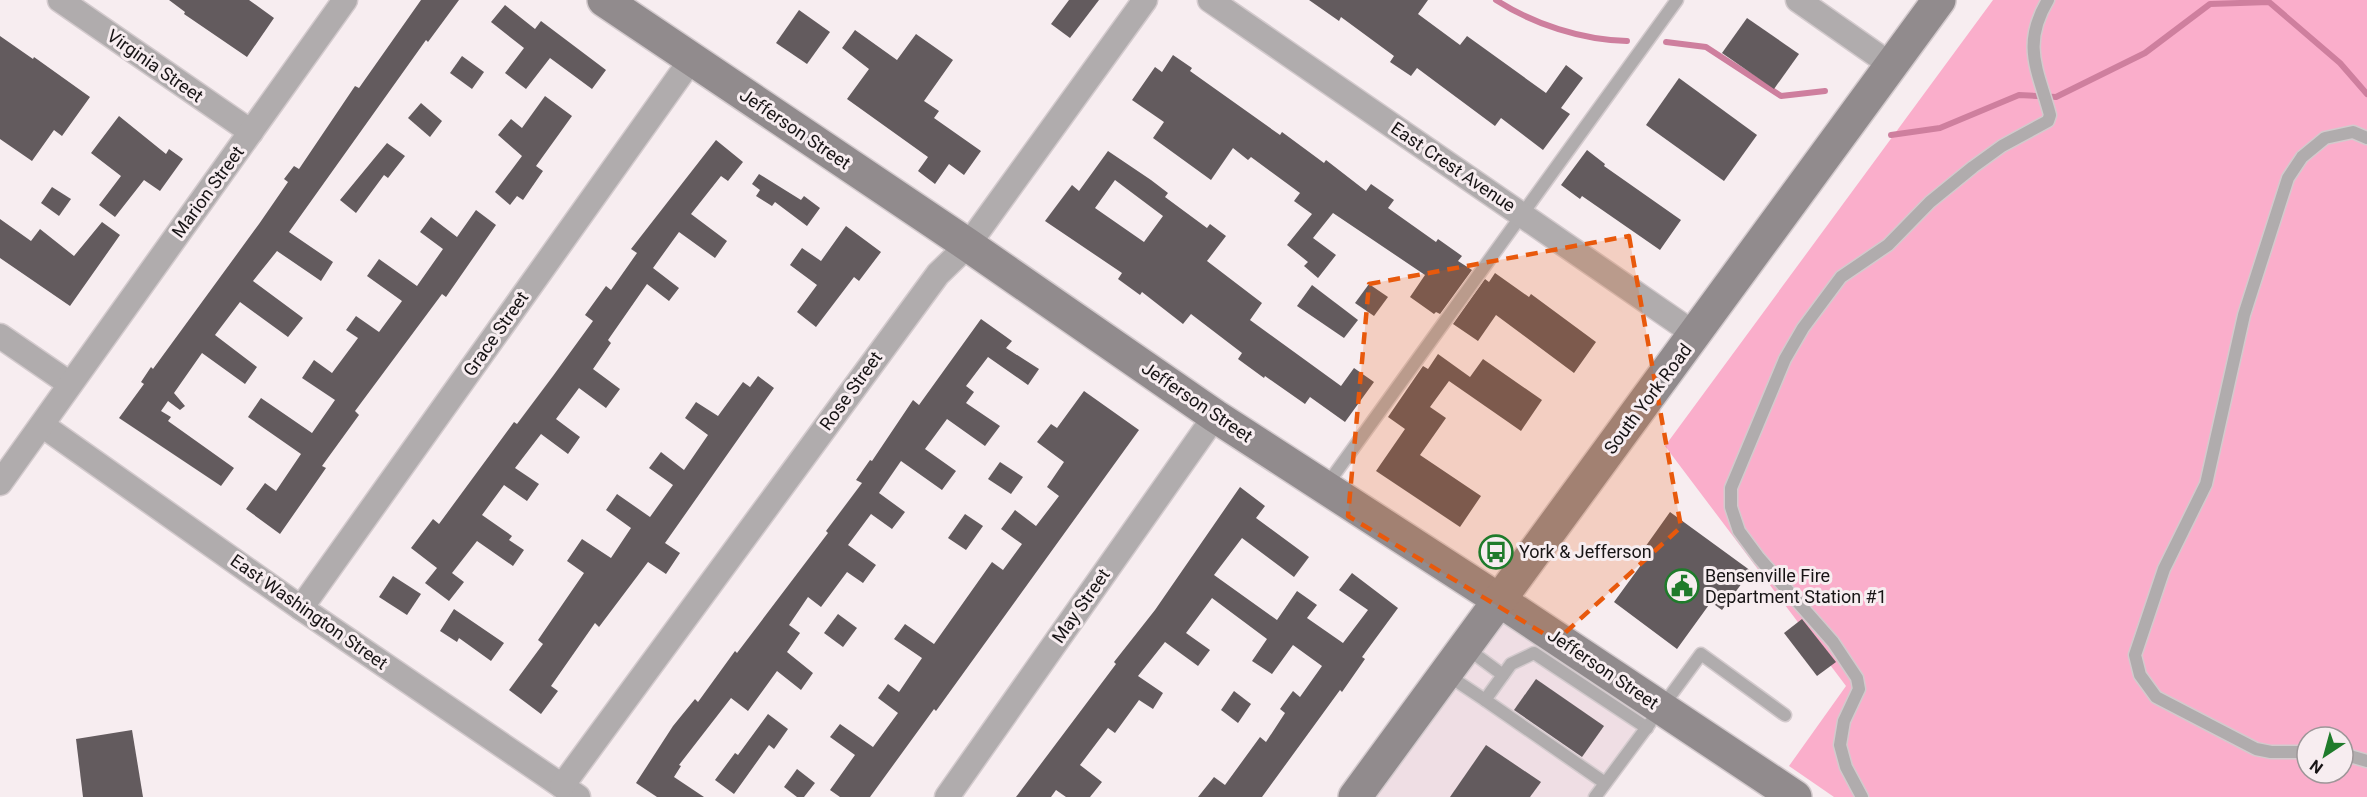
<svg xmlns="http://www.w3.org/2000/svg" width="2367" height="797" viewBox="0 0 2367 797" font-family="Roboto,sans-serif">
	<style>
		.built { fill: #efdee4 }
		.green { fill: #faaecb; fill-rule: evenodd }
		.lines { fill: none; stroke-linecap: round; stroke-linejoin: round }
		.stream { stroke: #ce7f9e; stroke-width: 6 }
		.building { fill: #635b5e; fill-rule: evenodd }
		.lane-casing { stroke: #d3cacd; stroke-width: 15 }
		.street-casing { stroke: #d3cacd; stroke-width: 27 }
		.secondary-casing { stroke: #d3cacd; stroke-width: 36 }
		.lane { stroke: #b0acad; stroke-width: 12 }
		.street { stroke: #b0acad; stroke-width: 24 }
		.secondary { stroke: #918b8d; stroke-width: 33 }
		.marked { fill: #e8590c; fill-opacity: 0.2; stroke: #e8590c; stroke-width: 4.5; stroke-dasharray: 12 8; stroke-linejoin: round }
		.labels { text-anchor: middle; stroke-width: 6; stroke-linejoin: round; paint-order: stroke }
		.street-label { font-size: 18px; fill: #171415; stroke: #f7edf0 }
		.poi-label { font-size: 18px; fill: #171415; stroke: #f7edf0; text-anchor: start }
	</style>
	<rect width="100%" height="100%" fill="#f7edf0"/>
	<path class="built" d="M1499 608 1654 711 1590 797H1361Z"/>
	<path class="green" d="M1993 0H2367V797H1834L1789 766 1846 686 1665 446ZM2307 737H2343V773H2307Z"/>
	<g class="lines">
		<g class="stream">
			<path d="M1496 0C1533 24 1582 40 1627 41"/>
			<path d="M1666 42 1706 47 1781 96 1825 91"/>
			<path d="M1891 135 1940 128 2019 95 2056 97 2145 53 2210 4 2269 2 2340 63 2367 94"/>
		</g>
	</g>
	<g class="building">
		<path d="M169 0H249L274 18 247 57 184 14 185 12Z"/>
		<path d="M421 0H459L428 42 426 40 289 232 333 262 321 281 277 251 253 281 303 318 288 337 240 302 215 335 257 367 245 384 202 353 174 393 185 406 180 410 168 401 161 411 171 417 168 421 234 468 221 486 119 418 144 384 141 382 151 367 153 369 259 224 288 182 284 179 294 166 299 169 355 86 359 88Z"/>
		<path d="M1069 0H1099L1070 38 1051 24Z"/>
		<path d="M1309 0H1428L1418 14 1460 45 1467 36 1546 93 1566 65 1583 78 1561 108 1570 114 1543 150 1501 118 1495 126 1417 68 1411 76 1390 62 1394 56 1341 17 1339 21Z"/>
		<path d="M505 5 535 29 541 21 606 70 592 89 550 58 526 89 505 73 524 48 491 22Z"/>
		<path d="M799 10 830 32 807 64 776 43Z"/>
		<path d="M1747 18 1799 54 1774 89 1722 53Z"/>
		<path d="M855 30 897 60 916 34 953 60 924 101 939 111 934 118 981 151 964 175 949 164 935 184 918 171 928 157 847 99 869 69 842 48Z"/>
		<path d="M0 36 33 59 34 57 90 97 62 136 54 130 32 161 0 139Z"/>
		<path d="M1173 55 1192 68 1190 71 1280 135 1282 132 1324 163 1326 160 1366 191 1371 184 1394 200 1388 208 1436 242 1438 239 1462 256 1458 261 1472 270 1440 314 1436 312 1434 314 1410 297 1425 275 1333 213 1313 238 1336 255 1318 278 1304 266 1308 262 1287 245 1312 214 1294 201 1300 193 1251 157 1248 160 1233 148 1211 180 1153 138 1164 122 1132 100 1155 67 1162 72Z"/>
		<path d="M462 56 484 72 472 89 450 73Z"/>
		<path d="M1679 78 1757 135 1724 181 1646 125Z"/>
		<path d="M545 96 572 116 536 166 543 171 523 200 517 196 510 205 495 192 522 156 498 135 511 119 522 128Z"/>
		<path d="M421 103 442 121 430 137 408 118Z"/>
		<path d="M119 116 166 154 169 149 183 159 160 191 144 180 115 217 99 205 121 176 91 153Z"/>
		<path d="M716 140 743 162 728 181 721 176 691 214 727 241 715 258 679 232 653 268 679 288 669 301 647 284 608 340 611 343 593 369 620 389 606 408 579 388 556 419 580 437 568 454 541 434 515 468 539 484 527 501 504 485 482 515 512 536 509 540 524 550 513 566 477 541 452 573 464 582 449 601 425 583 437 568 411 548 433 519 439 524 514 422 517 424 553 376 593 321 585 315 606 286 611 290 637 253 631 249Z"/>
		<path d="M387 143 405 156 388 178 384 175 356 213 340 200Z"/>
		<path d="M1587 150 1605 164 1604 166 1681 220 1660 250 1582 196 1580 199 1561 185Z"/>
		<path d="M1108 151 1151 180 1168 193 1165 197 1207 228 1210 224 1226 236 1207 261 1262 303 1250 320 1341 386 1354 368 1374 382 1345 422 1310 397 1305 404 1265 376 1264 378 1238 359 1242 353 1191 314 1183 324 1142 292 1140 295 1118 279 1122 273 1045 221 1072 185 1079 191ZM1115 180 1163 216 1144 242 1095 208Z"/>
		<path d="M759 174 801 200 804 196 820 208 807 226 775 202 772 206 756 196 760 190 752 184Z"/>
		<path d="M52 187 71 199 59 216 41 203Z"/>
		<path d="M476 210 496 225 446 297 442 294 355 411 359 415 322 466 326 468 280 534 246 509 265 483 276 491 301 454 248 417 261 398 312 433 335 400 302 378 314 360 332 373 358 338 346 330 356 316 379 332 402 301 367 276 379 259 417 286 443 249 420 232 431 217 457 237Z"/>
		<path d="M0 219 31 241 40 229 74 256 102 222 120 235 70 306 0 258Z"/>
		<path d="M846 226 881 252 859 281 854 277 816 327 797 312 817 285 790 265 802 248 821 261Z"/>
		<path d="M1495 273 1529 297 1531 294 1596 342 1574 373 1496 315 1478 341 1453 324 1485 279 1489 282Z"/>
		<path d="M1369 284 1388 297 1374 316 1355 303Z"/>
		<path d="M1312 285 1358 320 1344 338 1297 306Z"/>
		<path d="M981 319 1012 341 1006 348 1039 369 1028 385 988 357 966 386 974 392 966 403 1000 426 985 446 947 419 925 449 956 471 942 490 901 461 879 493 905 512 892 529 871 514 848 545 876 565 863 583 847 572 821 607 808 597 789 625 800 633 787 652 813 673 801 690 777 671 748 711 731 698 679 765 681 766 674 777 704 797H657L636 783 673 726 695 699 698 702 735 651 737 653 828 533 826 531 862 483 856 480 870 460 872 461 913 400 919 405Z"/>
		<path d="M1438 354 1470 377 1483 359 1542 400 1521 431 1449 381 1430 407 1446 418 1420 455 1481 496 1460 527 1376 471 1405 429 1388 417 1423 366 1428 369Z"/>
		<path d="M758 376 774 388 665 543 680 553 666 574 648 562 599 627 595 623 551 686 558 691 541 714 509 690 543 644 538 640 584 573 567 561 582 539 611 558 631 528 606 510 617 494 650 517 673 485 649 468 661 452 684 470 708 435 685 418 696 402 718 416 743 382 750 387Z"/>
		<path d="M1084 391 1139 430 936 711 934 709 870 797H840L830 790 855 755 830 737 840 724 873 747 898 713 878 698 888 684 899 692 922 658 894 639 905 624 934 644 992 562 1003 570 1022 544 1001 529 1015 510 1036 526 1059 496 1047 487 1064 462 1037 442 1051 424 1057 428Z"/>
		<path d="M1000 462 1023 477 1011 494 988 479Z"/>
		<path d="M1240 487 1265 506 1256 518 1309 557 1294 577 1242 538 1214 575 1277 620 1297 591 1317 605 1307 618 1343 643 1368 610 1339 590 1352 573 1398 608 1362 657 1365 659 1342 692 1340 690 1262 797H1198L1214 777 1225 785 1260 737 1266 742 1285 713 1280 709 1293 691 1300 697 1322 666 1293 645 1272 674 1252 661 1267 639 1212 598 1186 633 1210 650 1198 666 1165 642 1138 676 1163 693 1153 709 1139 700 1115 733 1108 728 1080 765 1102 782 1090 797H1066L1056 790 1051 797H1016L1116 664 1114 662 1155 610Z"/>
		<path d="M1670 512 1751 571 1722 610 1711 602 1677 649 1614 602 1649 554 1643 550Z"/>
		<path d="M965 514 983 526 966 550 948 538Z"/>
		<path d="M393 576 421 594 407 615 379 597Z"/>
		<path d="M454 609 504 643 491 661 459 638 457 642 440 631Z"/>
		<path d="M838 614 857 628 843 647 824 633Z"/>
		<path d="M1802 619 1836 662 1817 676 1784 633Z"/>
		<path d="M1536 679 1604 726 1582 757 1514 710Z"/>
		<path d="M1234 691 1251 704 1238 723 1221 710Z"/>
		<path d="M768 714 788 729 774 749 769 745 734 794 715 780 735 753 738 755Z"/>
		<path d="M132 730 143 797H83L76 739Z"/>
		<path d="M1486 745 1541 782 1530 797H1450Z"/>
		<path d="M797 769 815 783 804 797H797L784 787Z"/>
	</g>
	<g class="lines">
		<defs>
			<g id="lane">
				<path d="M1326 486 1677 0"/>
				<path d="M1465 647 1503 675"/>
				<path d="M1446 674 1485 700"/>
				<path d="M1662 707 1701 654 1785 715"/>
				<path d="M2307 752H2271L2256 749 2156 697 2140 675 2135 655 2164 569 2206 484 2244 315 2288 178 2302 157 2325 138 2353 132 2367 138"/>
				<path d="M2343 754 2367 761"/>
				<path d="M1605 783 1485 700 1511 664 1534 653 1647 728"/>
				<path d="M1595 797 1650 723"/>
				<path d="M1862 797 1846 767 1840 745 1844 721 1859 689 1857 678 1833 642 1759 558 1739 531 1731 507V488L1785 359 1803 328 1841 277 1888 245 1930 202 1973 167 2002 146 2048 121 2050 115C2038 70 2021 45 2048 0"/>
			</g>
			<g id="street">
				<path d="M60 0 251 132"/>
				<path d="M1210 0 1696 335"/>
				<path d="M1798 0 1891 65"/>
				<path d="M0 336 70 384"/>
				<path d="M42 425 301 608 578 797"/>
				<path d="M0 483 345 0"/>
				<path d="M301 608 691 60"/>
				<path d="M562 786 938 274 968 245 1145 0"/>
				<path d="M947 797 1215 416"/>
			</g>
			<g id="secondary">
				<path d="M604 0 968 245 1215 416 1499 600 1795 797"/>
				<path d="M1355 797 1939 0"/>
			</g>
		</defs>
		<use href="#lane" class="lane-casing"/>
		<use href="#street" class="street-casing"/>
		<use href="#secondary" class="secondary-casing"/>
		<use href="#lane" class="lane"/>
		<use href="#street" class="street"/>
		<use href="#secondary" class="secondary"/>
	</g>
	<path class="marked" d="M1629 236 1681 527 1556 641 1348 516 1369 284Z"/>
	<defs>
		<symbol id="bus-ring" viewBox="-11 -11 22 22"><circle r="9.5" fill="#f7edf0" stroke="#1f7b2b" stroke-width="1.5"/><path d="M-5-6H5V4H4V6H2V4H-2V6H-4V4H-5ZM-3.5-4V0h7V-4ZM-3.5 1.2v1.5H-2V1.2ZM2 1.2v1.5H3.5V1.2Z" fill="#1f7b2b"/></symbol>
		<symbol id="civic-ring" viewBox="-11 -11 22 22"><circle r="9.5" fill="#f7edf0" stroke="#1f7b2b" stroke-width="1.5"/><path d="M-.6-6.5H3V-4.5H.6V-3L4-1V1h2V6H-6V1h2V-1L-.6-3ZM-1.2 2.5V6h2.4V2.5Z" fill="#1f7b2b"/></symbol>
	</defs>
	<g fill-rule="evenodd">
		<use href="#bus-ring" x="1477" y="533" width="38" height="38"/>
		<use href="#civic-ring" x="1663" y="567" width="38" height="38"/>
	</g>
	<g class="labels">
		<g class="street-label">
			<text transform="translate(155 66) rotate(35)" y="6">Virginia Street</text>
			<text transform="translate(795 129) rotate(34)" y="6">Jefferson Street</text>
			<text transform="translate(1453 167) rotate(34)" y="6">East Crest Avenue</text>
			<text transform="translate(208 192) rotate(-54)" y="6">Marion Street</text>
			<text transform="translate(496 334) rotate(-55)" y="6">Grace Street</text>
			<text transform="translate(851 391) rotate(-54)" y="6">Rose Street</text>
			<text transform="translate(1648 399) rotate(-53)" y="6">South York Road</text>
			<text transform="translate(1197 402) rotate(34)" y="6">Jefferson Street</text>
			<text transform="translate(1081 606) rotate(-55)" y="6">May Street</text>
			<text transform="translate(309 612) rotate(35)" y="6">East Washington Street</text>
			<text transform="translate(1603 669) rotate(34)" y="6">Jefferson Street</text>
		</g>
		<g class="poi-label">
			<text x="1519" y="558">York &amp; Jefferson</text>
			<text x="1705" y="582">Bensenville Fire<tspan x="1705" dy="21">Department Station #1</tspan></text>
		</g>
	</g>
	<g transform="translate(2325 755) rotate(216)"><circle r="28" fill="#f7edf0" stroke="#9d9698" stroke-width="1.5"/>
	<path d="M0-4.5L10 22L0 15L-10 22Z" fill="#1f7b2b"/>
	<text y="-9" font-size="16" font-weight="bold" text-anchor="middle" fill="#171415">N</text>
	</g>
</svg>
